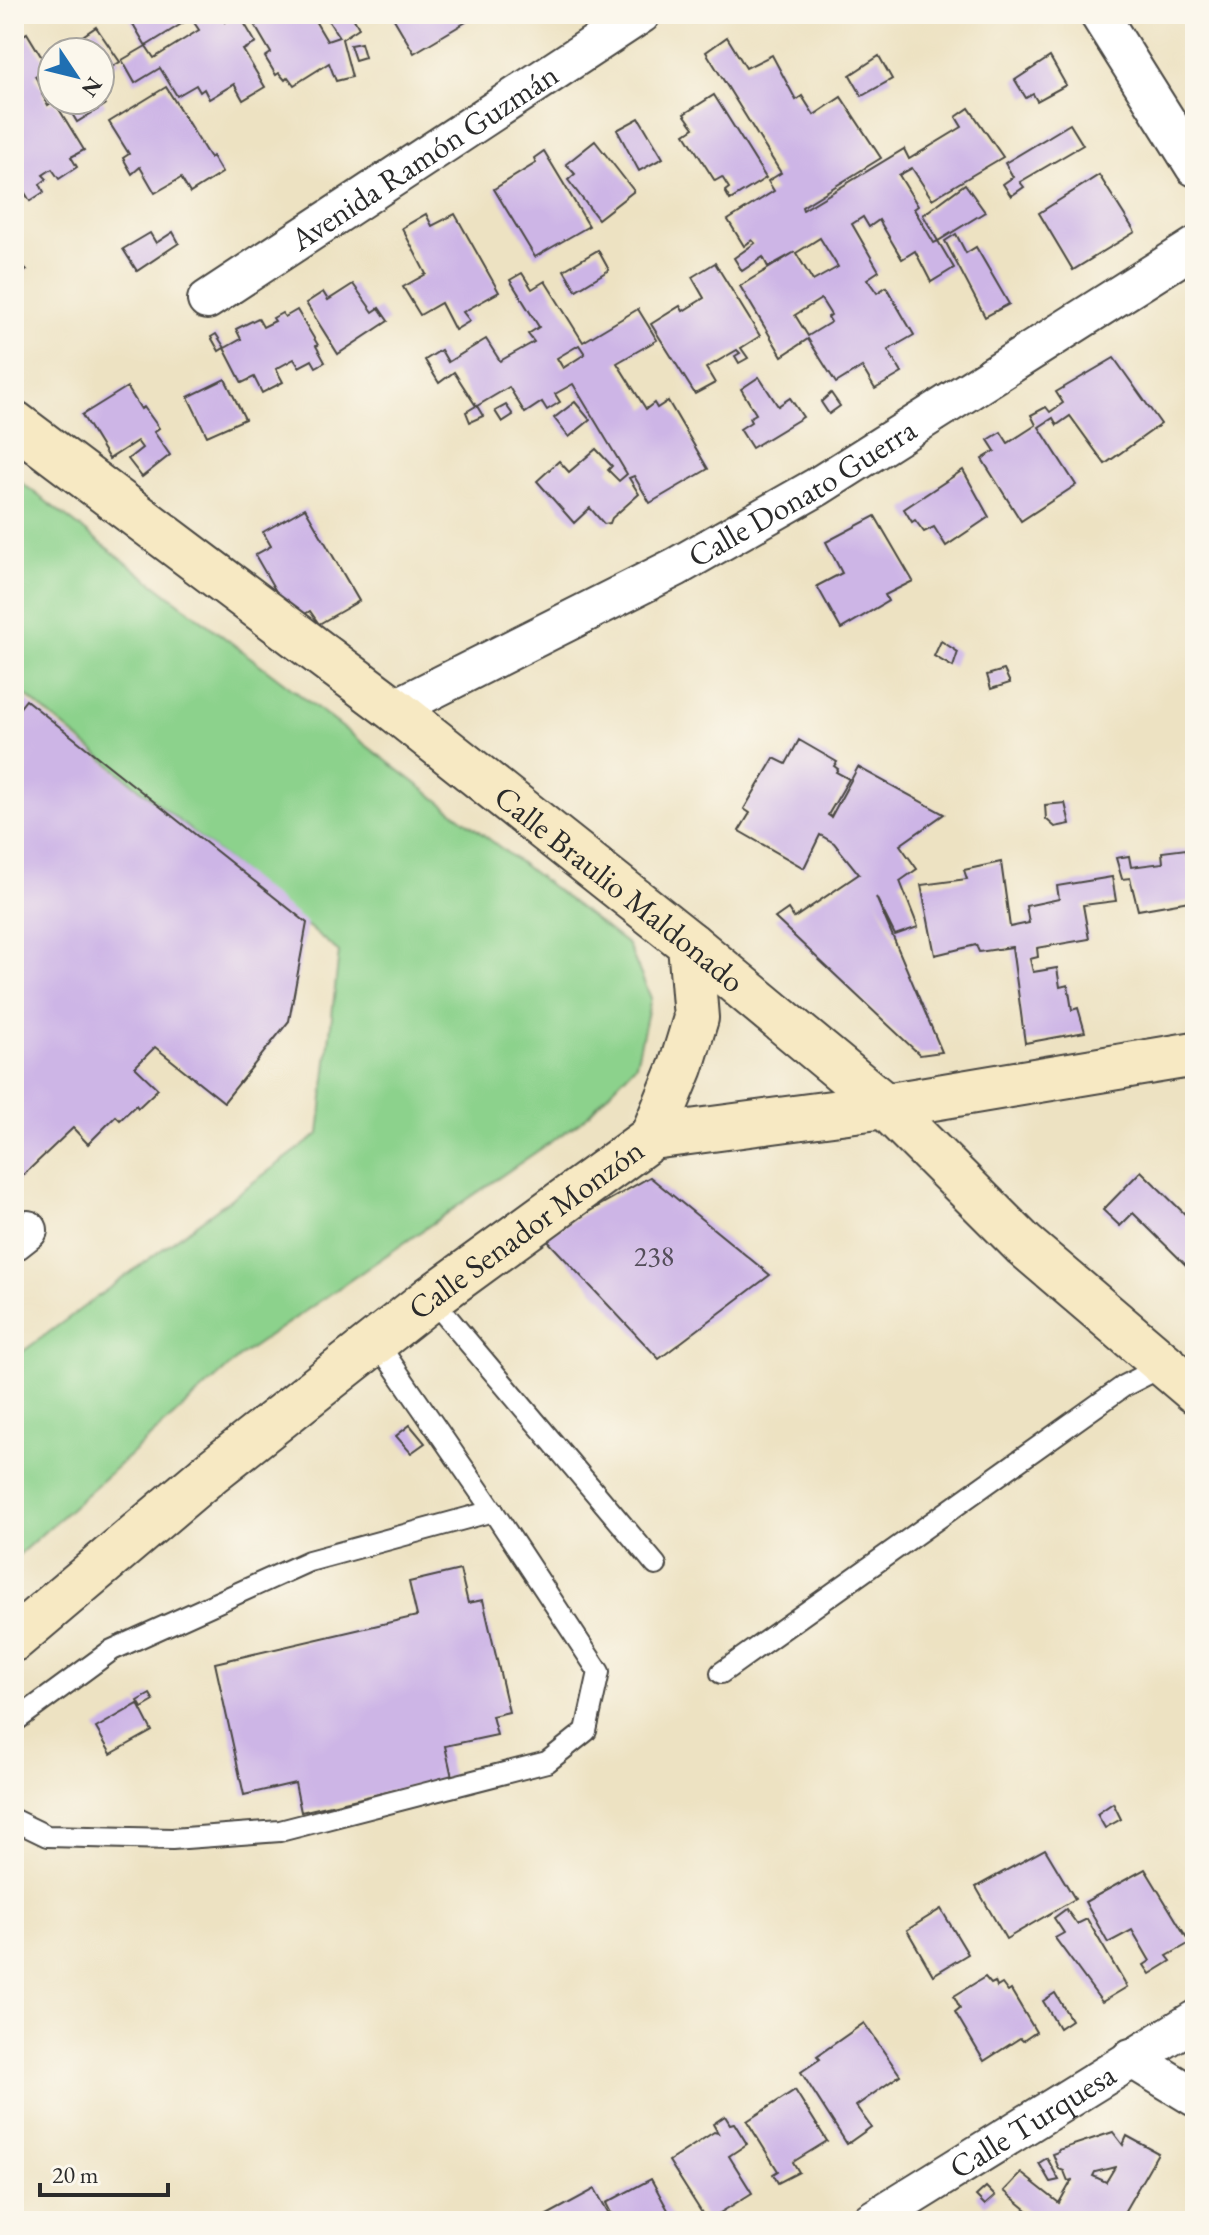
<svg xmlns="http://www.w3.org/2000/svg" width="1209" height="2235" viewBox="0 0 1209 2235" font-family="'EB Garamond',serif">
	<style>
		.green { fill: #8cd28c; stroke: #5c7e5c; stroke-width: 2 }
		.building { fill: #cdb5e6; fill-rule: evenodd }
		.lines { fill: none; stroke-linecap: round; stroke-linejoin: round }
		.lane-casing { stroke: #484642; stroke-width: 24 }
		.street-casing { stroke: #484642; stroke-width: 42 }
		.secondary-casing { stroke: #484642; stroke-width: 48 }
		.lane { stroke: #fff; stroke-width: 20 }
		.street { stroke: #fff; stroke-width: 38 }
		.secondary { stroke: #f7e9c3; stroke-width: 44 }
		.labels { text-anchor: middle; stroke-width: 6; stroke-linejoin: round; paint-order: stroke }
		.number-label { font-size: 28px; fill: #544e5a }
		.street-label { font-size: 32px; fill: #2b2b2b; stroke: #fbf7ec }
	</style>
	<rect width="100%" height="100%" fill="#fbf7ec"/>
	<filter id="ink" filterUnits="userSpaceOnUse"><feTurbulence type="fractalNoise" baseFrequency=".0125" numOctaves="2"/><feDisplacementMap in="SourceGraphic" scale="16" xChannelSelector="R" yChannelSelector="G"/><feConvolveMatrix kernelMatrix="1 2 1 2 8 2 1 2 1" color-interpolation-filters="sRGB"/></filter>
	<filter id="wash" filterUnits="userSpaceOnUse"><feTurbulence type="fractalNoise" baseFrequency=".006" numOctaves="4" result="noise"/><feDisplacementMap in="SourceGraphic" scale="32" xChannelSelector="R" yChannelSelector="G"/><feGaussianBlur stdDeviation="1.8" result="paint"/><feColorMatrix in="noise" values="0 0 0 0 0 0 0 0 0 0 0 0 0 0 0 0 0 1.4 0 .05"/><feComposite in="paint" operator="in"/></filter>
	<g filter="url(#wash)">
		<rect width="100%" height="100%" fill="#ede2c2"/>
		<path class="green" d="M14 477 628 945 651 998 636 1064 584 1119 243 1354 14 1559V1358L319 1134 339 952 14 686Z"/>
		<g id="blocks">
			<g class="building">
				<path d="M127 14H221L225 22 239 14 256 43 243 50 265 87 243 100 234 84 209 99 204 89 200 92 196 85 177 96 160 68 135 83 122 60 146 46ZM191 18 199 30 154 58 146 46Z"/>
				<path d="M248 14H311L327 41 339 37 324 14H351L359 28 342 39 352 77 336 81 329 63 294 85 288 77 285 80 279 73 276 75 265 57 271 53Z"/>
				<path d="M391 14H461L466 22 414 53Z"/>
				<path d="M481 14H528L522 18H484Z"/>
				<path d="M96 27 120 62 100 74V52H59Z"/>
				<path d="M27 33 44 61 52 56V74L48 68 35 76 44 92 42 94 48 105 54 101 84 150 71 157 77 167 59 179 52 169 43 175 47 179 40 184 44 192 30 201 25 193 14 200V41Z"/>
				<path d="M727 37 746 68 772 55 796 100 802 96 814 115 841 97 881 158 802 207 803 210 904 149 909 159 962 127 956 117 969 108 1003 157 932 199 912 168 899 175 918 206 914 209 934 243 938 241 954 268 931 282 915 251 902 259 879 220 869 227 863 217 852 224 879 271 867 279 877 293 886 287 914 335 888 350 902 373 875 389 862 367 836 383 808 339 782 356 740 286 795 252 768 267 763 257 742 271 734 258 755 243 752 240 744 246 728 220 774 191 768 181 781 173 706 52ZM820 238 838 267 813 281 796 253ZM821 299 831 315 828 317 831 322 808 336 795 315Z"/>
				<path d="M361 43 365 57 355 60 350 45Z"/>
				<path d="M879 56 892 79 862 96 850 75Z"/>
				<path d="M1050 57 1066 85 1037 101 1033 94 1026 98 1015 80Z"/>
				<path d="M166 87 210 158 212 156 222 173 190 193 181 178 155 193 140 167 132 174 123 158 129 154 109 122Z"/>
				<path d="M714 95 766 178 730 200 725 191 729 188 722 177 715 181 685 134 694 128 684 114Z"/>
				<path d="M68 100H102L105 105 77 122 65 102Z"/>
				<path d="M639 118 663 158 639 171 617 130Z"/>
				<path d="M1070 124 1083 145 1020 182 1024 187 1011 196 1003 184 1013 177 1005 163Z"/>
				<path d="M595 141 634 191 598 219 568 180 575 174 566 164Z"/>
				<path d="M544 151 589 226 535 257 494 189 536 163 534 158Z"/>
				<path d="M1099 175 1135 232 1073 270 1039 213Z"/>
				<path d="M965 184 985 212 938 241 923 215Z"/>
				<path d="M426 214 432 226 455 214 499 292 463 312 470 321 455 330 441 303 420 315 403 287 426 274 402 228Z"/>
				<path d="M173 232 179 243 137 271 123 249 150 233 156 243Z"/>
				<path d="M956 234 966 253 976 247 1009 304 985 317 945 241Z"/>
				<path d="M14 248 20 257 17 259 27 270 14 279Z"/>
				<path d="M598 250 609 270 576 290 564 270Z"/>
				<path d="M715 263 760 336 741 348 748 358 739 363 735 356 740 353 737 350 706 368 715 383 695 394 651 324 680 306 683 311 704 298 692 277Z"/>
				<path d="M522 273 532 289 545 281 583 342 638 309 657 340 617 363 646 409 654 403 657 408 668 401 708 469 650 503 634 476 629 478 639 494 612 518 610 523 604 524 590 508 574 523 537 481 559 461 569 472 596 449 612 466 608 470 619 481 627 474 573 384 555 394 560 402 547 410 542 402 525 413 509 387 477 406 483 416 470 422 466 412 476 406 454 372 439 383 425 360 441 350 448 362 486 339 500 361 534 342 528 334 539 327 510 280ZM579 345 585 354 563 368 557 358Z"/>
				<path d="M353 284 373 312 379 308 388 321 338 354 306 303 323 292 328 300Z"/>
				<path d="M297 310 318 345 316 346 325 362 316 367 312 360 299 367 294 359 276 369 283 382 262 393 254 377 242 383 224 348 219 351 211 337 216 334 225 348 241 339 236 329 258 318 263 327 275 321 273 318 282 313 285 317Z"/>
				<path d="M1114 358 1161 424 1105 464 1070 416 1057 425 1053 418 1039 427 1076 485 1021 521 982 459 995 451 988 440 1001 432 1008 443 1036 425 1031 415 1046 407 1050 412 1063 403 1056 392Z"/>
				<path d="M759 377 778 406 790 398 803 417 752 448 740 429 751 422 749 418 756 414 741 389Z"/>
				<path d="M225 379 245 419 207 436 188 397Z"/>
				<path d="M127 387 141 409 144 407 159 428 154 432 170 455 142 477 128 459 142 448 137 441 109 459 82 415Z"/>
				<path d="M831 393 840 406 829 414 821 402Z"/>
				<path d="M575 402 590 420 569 437 554 418Z"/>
				<path d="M506 405 513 415 502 422 495 411Z"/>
				<path d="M963 470 989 517 946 546 934 527 924 532 915 520 912 522 904 509Z"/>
				<path d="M305 508 359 601 319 624 310 611 293 621 255 555 271 546 263 532Z"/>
				<path d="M875 516 913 581 885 595 888 601 841 629 817 586 842 573 826 542Z"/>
				<path d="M941 641 958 652 953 667 934 656Z"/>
				<path d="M1004 670 1010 683 991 689 987 675Z"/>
				<path d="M26 700 307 923 289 1021 224 1102 155 1047 135 1067 158 1089 138 1108 136 1105 120 1120 116 1116 88 1144 73 1128 14 1184V715Z"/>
				<path d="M799 740 837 762 834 766 838 769 836 772 849 779 828 815 831 817 858 767 944 814 900 845 917 869 900 881 918 927 895 935 876 897 942 1052 920 1055 775 918 788 909 794 918 859 874 834 843 820 835 804 868 739 831 750 813 744 809 774 758 786 764Z"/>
				<path d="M1065 803 1070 824 1055 827 1046 819 1045 805Z"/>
				<path d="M1186 849 1195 900 1138 910 1130 878 1122 879 1116 858 1129 856 1131 867 1163 863 1162 852Z"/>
				<path d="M1001 862 1010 927 1029 923 1026 906 1059 899 1057 886 1112 877 1116 901 1083 905 1089 939 1037 948 1038 957 1030 959 1033 972 1057 968 1060 987 1068 985 1072 1010 1078 1008 1085 1032 1025 1043 1012 947 979 952 976 945 935 955 921 885 967 879 964 870Z"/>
				<path d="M1141 1171 1195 1224V1274L1133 1213 1120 1226 1103 1210Z"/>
				<path d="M650 1177 770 1275 659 1359 544 1237Z"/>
				<path d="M410 1425 425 1443 411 1453 396 1436Z"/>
				<path d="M460 1570 468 1603 483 1600 509 1712 492 1716 497 1735 445 1746 452 1777 301 1812 295 1783 244 1795 215 1663 417 1616 409 1582Z"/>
				<path d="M150 1694 154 1701 142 1708 138 1701Z"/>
				<path d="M138 1704 152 1731 111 1754 96 1728Z"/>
				<path d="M1113 1803 1121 1819 1105 1828 1097 1814Z"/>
				<path d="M1045 1849 1075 1899 1006 1939 976 1887Z"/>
				<path d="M1145 1869 1190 1943 1167 1956 1171 1961 1150 1974 1144 1965 1150 1961 1132 1930 1108 1943 1085 1902Z"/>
				<path d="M941 1909 968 1954 933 1975 907 1930Z"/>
				<path d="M1066 1909 1077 1924 1087 1919 1127 1987 1102 2002 1055 1938 1064 1933 1054 1918Z"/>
				<path d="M985 1977 991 1984 995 1982 997 1987 1002 1984 1008 1992 1011 1990 1036 2032 1023 2041 1020 2038 984 2061 955 2012 960 2008 954 1996Z"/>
				<path d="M1055 1993 1071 2020 1059 2028 1043 2001Z"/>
				<path d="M864 2023 900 2075 856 2106 871 2127 847 2144 801 2072 820 2059 817 2056Z"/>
				<path d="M795 2090 827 2141 793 2162 799 2172 778 2183 773 2174 778 2171 747 2121Z"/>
				<path d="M725 2116 730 2124 734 2123 747 2144 729 2156 752 2193 707 2221 669 2161 714 2132 718 2133 713 2124Z"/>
				<path d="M1113 2132 1123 2145 1127 2136 1158 2153 1119 2221H1037L1038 2219 1004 2191 1021 2173 1059 2203 1072 2180 1068 2181 1064 2171 1059 2169 1053 2154 1059 2152 1058 2150ZM1115 2167 1106 2182 1093 2176 1095 2172Z"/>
				<path d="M1047 2158 1059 2180 1050 2182 1039 2163Z"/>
				<path d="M651 2179 674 2221H615L606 2203Z"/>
				<path d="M986 2187 995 2196 985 2205 976 2196Z"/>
				<path d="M595 2189 613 2221H536Z"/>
			</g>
		</g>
	</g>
	<g filter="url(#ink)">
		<use href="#blocks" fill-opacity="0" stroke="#484642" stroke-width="2"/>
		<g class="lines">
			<defs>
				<g id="lane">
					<path d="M431 1298 656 1565"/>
					<path d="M721 1673 1124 1386 1165 1365"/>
					<path d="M14 1722 112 1650 309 1561 493 1511"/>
					<path d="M14 1820 47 1836 172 1839 280 1831 547 1762 586 1731 599 1672 493 1511 376 1341"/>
				</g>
				<g id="street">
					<path d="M1099 14 1195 167"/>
					<path id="s1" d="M207 300 641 14"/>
					<path id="s2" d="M394 709 676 567 817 487 1195 247"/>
					<path d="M14 1241 28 1230"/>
					<path d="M1131 2058 1195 2097"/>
					<path id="s3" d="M871 2221 1195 2020"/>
				</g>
				<g id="secondary">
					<path id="s4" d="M14 423 394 709 690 944 885 1106 1024 1245 1195 1391"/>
					<path d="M652 1137 681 1067 696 1018 690 944"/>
					<path id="s5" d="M14 1639 211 1472 431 1298 652 1137 885 1106 1195 1054"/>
				</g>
			</defs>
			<use href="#lane" class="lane-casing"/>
			<use href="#street" class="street-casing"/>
			<use href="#secondary" class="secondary-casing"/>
			<use href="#lane" class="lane"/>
			<use href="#street" class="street"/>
			<use href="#secondary" class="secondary"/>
		</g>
	</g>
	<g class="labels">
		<g class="number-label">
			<text x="654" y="1266">238</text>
		</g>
		<g class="street-label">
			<text dy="11" stroke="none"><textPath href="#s1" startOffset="260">Avenida Ramón Guzmán</textPath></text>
			<text dy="11" stroke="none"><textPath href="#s2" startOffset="462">Calle Donato Guerra</textPath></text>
			<text dy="11" stroke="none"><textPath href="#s4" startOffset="764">Calle Braulio Maldonado</textPath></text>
			<text dy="11" stroke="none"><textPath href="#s5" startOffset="656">Calle Senador Monzón</textPath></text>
			<text dy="11" stroke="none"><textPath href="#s3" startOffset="190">Calle Turquesa</textPath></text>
		</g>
	</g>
	<rect width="1209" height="2235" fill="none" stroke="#fbf7ec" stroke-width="48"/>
	<g transform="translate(76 76) rotate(125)"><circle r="38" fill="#fbf7ec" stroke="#a8a59f" stroke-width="2"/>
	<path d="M0-6L14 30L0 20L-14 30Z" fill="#1f6fb2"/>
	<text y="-12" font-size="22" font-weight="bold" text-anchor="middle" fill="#2b2b2b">N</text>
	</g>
	<path d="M40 2183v12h128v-12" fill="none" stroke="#2b2b2b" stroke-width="4"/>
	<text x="52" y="2183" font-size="24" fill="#2b2b2b" stroke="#fbf7ec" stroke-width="6" paint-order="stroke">20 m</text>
</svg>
